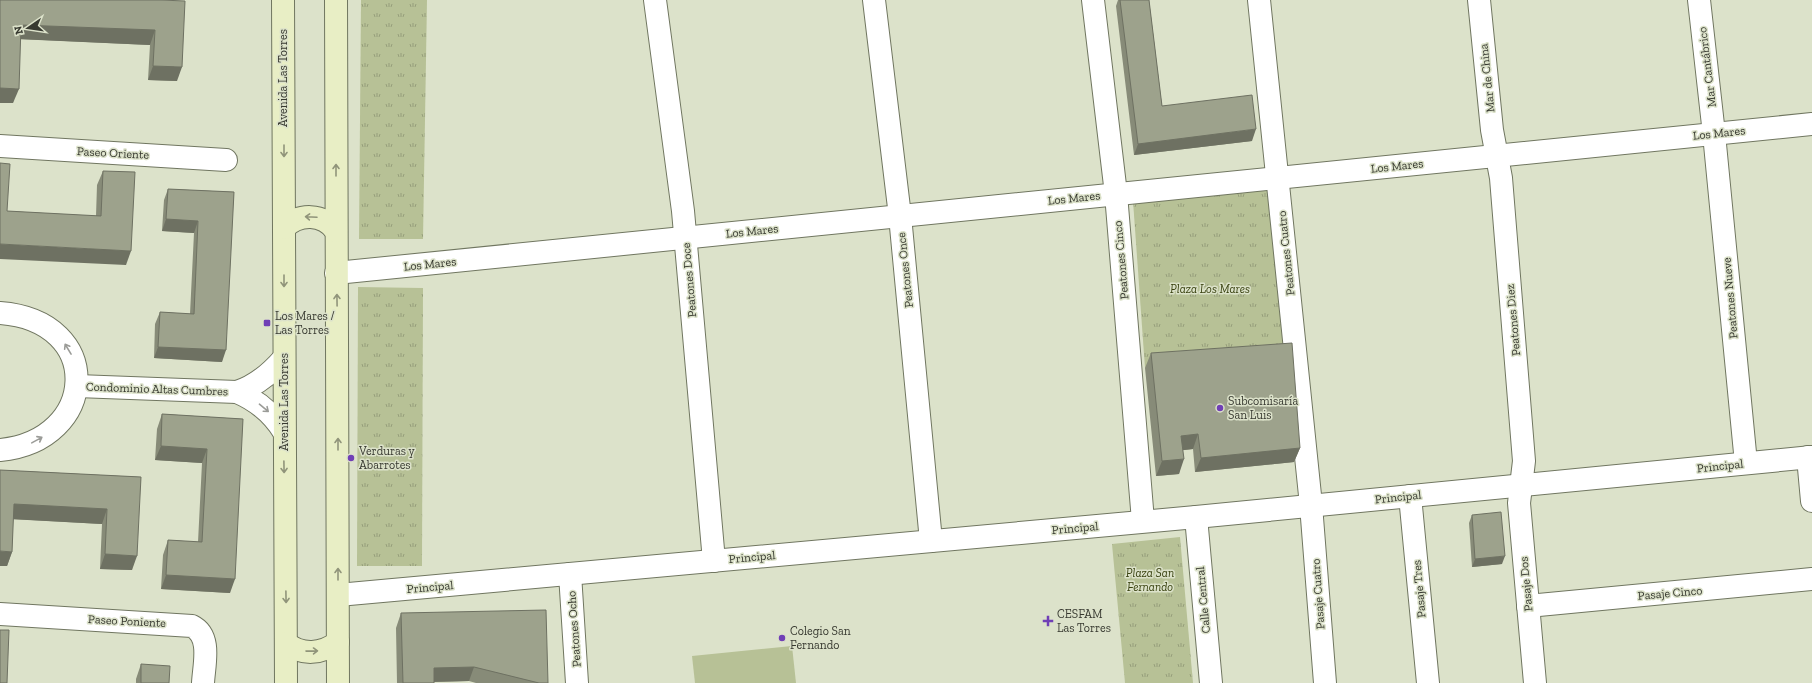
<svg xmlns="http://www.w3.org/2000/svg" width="1812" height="683" viewBox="0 0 1812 683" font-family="'Zilla Slab',serif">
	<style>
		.grass { fill: url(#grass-tufts) }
		.garden { fill: #b7c196 }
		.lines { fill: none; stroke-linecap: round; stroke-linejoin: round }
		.street-casing { stroke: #707660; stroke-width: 24 }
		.secondary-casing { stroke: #707660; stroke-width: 24 }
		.street { stroke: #fff; stroke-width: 22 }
		.secondary { stroke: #e8eec5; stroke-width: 22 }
		.wall { fill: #878b78 }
		.shaded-wall { fill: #6e7162 }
		.building { fill: #9da28c; stroke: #6e7162 }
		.oneway { stroke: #90947a }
		.oneway2 { stroke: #9b9c98 }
		.poi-dot { fill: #703fb6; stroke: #dce2ca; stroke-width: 1.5 }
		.labels { text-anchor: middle; stroke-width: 3; stroke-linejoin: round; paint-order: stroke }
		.street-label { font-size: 12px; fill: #373930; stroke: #dce2ca }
		.park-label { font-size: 12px; font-style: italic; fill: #37400e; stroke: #dce2ca }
		.poi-label { font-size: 12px; fill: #373930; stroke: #dce2ca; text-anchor: start }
	</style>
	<defs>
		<pattern id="grass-tufts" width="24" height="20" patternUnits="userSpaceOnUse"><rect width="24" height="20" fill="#b7c196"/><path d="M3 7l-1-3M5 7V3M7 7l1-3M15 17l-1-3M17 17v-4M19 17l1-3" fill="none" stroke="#969e7b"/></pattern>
	</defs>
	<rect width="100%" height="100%" fill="#dce2ca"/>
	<g class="grass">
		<path d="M361 0H427L423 239H359Z"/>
		<path d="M1273 190 1286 357 1145 368 1133 201Z"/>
		<path d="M358 287 423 288 422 566H357Z"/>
		<path d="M1180 537 1193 683H1125L1112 544Z"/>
	</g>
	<path class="garden" d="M792 646 796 683H695L692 656Z"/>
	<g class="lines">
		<defs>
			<g id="street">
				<path d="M655 0 683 211 714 561"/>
				<path d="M874 0 900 216 931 541"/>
				<path d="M1093 0 1116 194 1143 521"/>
				<path d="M1259 0 1311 505 1325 683"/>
				<path d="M1479 0 1492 130 1501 178 1524 461 1519 503 1535 683"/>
				<path d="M1699 0 1714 134 1746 463"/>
				<path d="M0 146 226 160"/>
				<path d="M336 273 1812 124"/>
				<path d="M0 313C106 321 98 441 0 450"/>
				<path d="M77 386 237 392C256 400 273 414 284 432"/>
				<path d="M237 392C256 386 271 373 284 358"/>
				<path d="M1808 457 1812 501"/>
				<path d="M1410 496 1428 683"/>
				<path d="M1196 517 1211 683"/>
				<path d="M570 574 577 683"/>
				<path d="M338 595 1196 517 1812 457"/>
				<path d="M1528 606 1812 579"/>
				<path d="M0 614 192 626C212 636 204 664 203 683"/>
			</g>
			<g id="secondary">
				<path d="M283 0 286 683"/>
				<path d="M336 0 338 683"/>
				<path d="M284 228C299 213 323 213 336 231"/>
				<path d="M286 643C302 656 322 654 338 642"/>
			</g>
		</defs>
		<use href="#street" class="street-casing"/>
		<use href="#secondary" class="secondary-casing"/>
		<use href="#street" class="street"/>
		<use href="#secondary" class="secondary"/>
	</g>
	<g class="wall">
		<path d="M0 0H161L177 81 148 80 150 45 21 39 13 103H0Z"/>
		<path d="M1118 0H1149L1162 106 1252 141 1134 155 1116 6Z"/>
		<path d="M103 171 126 265 7 211 96 216 97 185Z"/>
		<path d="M168 189 234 192 222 362 154 358 155 324 160 312 190 314 194 233 162 231 164 200Z"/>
		<path d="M1151 353 1300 448 1294 462 1195 472 1193 449 1183 450 1179 474 1156 476 1145 368Z"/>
		<path d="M162 414 243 419 230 593 161 589 163 555 168 540 198 542 202 463 155 460 157 429Z"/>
		<path d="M0 470 141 477 132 570 100 569 102 524 13 519 12 552 7 566Z"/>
		<path d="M1472 515 1502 564 1472 567 1469 523Z"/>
		<path d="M401 613 548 683H476L469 681 434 682V683H397L396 628Z"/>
		<path d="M141 664 169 683H136V679Z"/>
	</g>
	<g class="shaded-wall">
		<path d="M21 25 155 30 150 45 16 39Z"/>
		<path d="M153 66 182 67 177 81 148 80Z"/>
		<path d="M0 88 19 89 13 103H0Z"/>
		<path d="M1256 129 1252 141 1134 155 1138 144Z"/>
		<path d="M166 219 198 221 194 233 162 231Z"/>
		<path d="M0 244 131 251 126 265 0 259Z"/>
		<path d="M158 347 226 350 222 362 154 358Z"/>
		<path d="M1198 434 1193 449 1176 451 1181 436Z"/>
		<path d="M161 446 207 449 202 463 155 460Z"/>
		<path d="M1300 448 1294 462 1195 472 1201 458Z"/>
		<path d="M1184 459 1179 474 1156 476 1162 461Z"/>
		<path d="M14 504 107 509 102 524 9 519Z"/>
		<path d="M0 551 12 552 7 566H0Z"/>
		<path d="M105 554 137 556 132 570 100 569Z"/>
		<path d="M1505 556 1502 564 1472 567 1475 559Z"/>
		<path d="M166 575 235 579 230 593 161 589Z"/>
		<path d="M474 667 469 681 428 682 434 668Z"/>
	</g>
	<g class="building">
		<path d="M0 0H161L185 1 182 67 153 66 155 30 21 25 19 89 0 88Z"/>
		<path d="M1120 0H1149L1162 106 1252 95 1256 129 1138 144Z"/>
		<path d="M0 163 10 164 7 211 101 216 103 171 135 172 131 251 0 244Z"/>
		<path d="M168 189 234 192 226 350 158 347 160 312 194 314 198 221 166 219Z"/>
		<path d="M1292 343 1300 448 1201 458 1198 434 1181 436 1184 459 1162 461 1151 353Z"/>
		<path d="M162 414 243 419 235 579 166 575 168 540 202 542 207 449 161 446Z"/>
		<path d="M0 470 141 477 137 556 105 554 107 509 14 504 12 552 0 551Z"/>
		<path d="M1501 512 1505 556 1475 559 1472 515Z"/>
		<path d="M546 610 548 683H539L474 667 434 668V683H403L401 613Z"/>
		<path d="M0 630H9L7 683H0Z"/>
		<path d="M141 664 170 666 169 683H141Z"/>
	</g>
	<defs><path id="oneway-shaft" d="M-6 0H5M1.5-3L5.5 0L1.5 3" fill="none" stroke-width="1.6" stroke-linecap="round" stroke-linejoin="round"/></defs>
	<g class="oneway">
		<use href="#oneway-shaft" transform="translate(284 151) rotate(90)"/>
		<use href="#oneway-shaft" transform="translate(336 170) rotate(-90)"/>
		<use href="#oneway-shaft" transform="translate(311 217) rotate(-177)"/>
		<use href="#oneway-shaft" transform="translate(284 281) rotate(90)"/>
		<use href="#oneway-shaft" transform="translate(337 300) rotate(-91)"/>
		<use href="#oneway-shaft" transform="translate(338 444) rotate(-90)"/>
		<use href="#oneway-shaft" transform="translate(284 467) rotate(89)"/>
		<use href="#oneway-shaft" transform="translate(338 574) rotate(-90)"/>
		<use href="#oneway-shaft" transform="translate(286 597) rotate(89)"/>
		<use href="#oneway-shaft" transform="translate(312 651) rotate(-1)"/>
	</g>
	<g class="oneway2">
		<use href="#oneway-shaft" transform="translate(68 349) rotate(-121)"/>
		<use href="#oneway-shaft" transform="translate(264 408) rotate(40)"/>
		<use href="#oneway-shaft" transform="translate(37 440) rotate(-29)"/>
	</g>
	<g class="poi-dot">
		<rect x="263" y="319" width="8" height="8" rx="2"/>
		<circle cx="1220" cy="408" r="4"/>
		<circle cx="351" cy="458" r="4"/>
		<path d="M1046 615h4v4h4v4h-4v4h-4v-4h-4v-4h4z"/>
		<circle cx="782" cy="638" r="4"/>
	</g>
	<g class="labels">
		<g class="street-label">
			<text transform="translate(1707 67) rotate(-97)" y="4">Mar Cantábrico</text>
			<text transform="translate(283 78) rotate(-90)" y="4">Avenida Las Torres</text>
			<text transform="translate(1487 78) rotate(-96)" y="4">Mar de China</text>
			<text transform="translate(1719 133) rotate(-6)" y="4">Los Mares</text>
			<text transform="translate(113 153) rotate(3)" y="4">Paseo Oriente</text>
			<text transform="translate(1397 166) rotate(-6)" y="4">Los Mares</text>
			<text transform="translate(1074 198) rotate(-6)" y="4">Los Mares</text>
			<text transform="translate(752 231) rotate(-6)" y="4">Los Mares</text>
			<text transform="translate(1286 253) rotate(-96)" y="4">Peatones Cuatro</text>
			<text transform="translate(1121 260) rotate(-95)" y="4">Peatones Cinco</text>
			<text transform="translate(430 264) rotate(-6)" y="4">Los Mares</text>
			<text transform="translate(905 270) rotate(-96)" y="4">Peatones Once</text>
			<text transform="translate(689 280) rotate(-95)" y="4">Peatones Doce</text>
			<text transform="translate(1730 298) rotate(-95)" y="4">Peatones Nueve</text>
			<text transform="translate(1513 320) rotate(-95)" y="4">Peatones Diez</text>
			<text transform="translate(157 389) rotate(2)" y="4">Condominio Altas Cumbres</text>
			<text transform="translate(284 402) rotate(-90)" y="4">Avenida Las Torres</text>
			<text transform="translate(1720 466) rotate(-6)" y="4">Principal</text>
			<text transform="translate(1398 497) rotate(-6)" y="4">Principal</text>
			<text transform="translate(1075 528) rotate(-5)" y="4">Principal</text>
			<text transform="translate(752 557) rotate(-5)" y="4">Principal</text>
			<text transform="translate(1526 584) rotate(-95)" y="4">Pasaje Dos</text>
			<text transform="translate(430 587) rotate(-5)" y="4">Principal</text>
			<text transform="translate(1419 589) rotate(-95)" y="4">Pasaje Tres</text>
			<text transform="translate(1670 593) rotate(-5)" y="4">Pasaje Cinco</text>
			<text transform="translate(1318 594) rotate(-94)" y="4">Pasaje Cuatro</text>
			<text transform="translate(1203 600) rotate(-95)" y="4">Calle Central</text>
			<text transform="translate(127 621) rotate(3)" y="4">Paseo Poniente</text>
			<text transform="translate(574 629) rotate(-94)" y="4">Peatones Ocho</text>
		</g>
		<g class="park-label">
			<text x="1210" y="293">Plaza Los Mares</text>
			<text x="1150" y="577">Plaza San<tspan x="1150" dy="14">Fernando</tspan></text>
		</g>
		<g class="poi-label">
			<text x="275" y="320">Los Mares /<tspan x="275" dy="14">Las Torres</tspan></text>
			<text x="1228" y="405">Subcomisaría<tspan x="1228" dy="14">San Luis</tspan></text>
			<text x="359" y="455">Verduras y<tspan x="359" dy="14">Abarrotes</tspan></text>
			<text x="1057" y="618">CESFAM<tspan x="1057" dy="14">Las Torres</tspan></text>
			<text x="790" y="635">Colegio San<tspan x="790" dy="14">Fernando</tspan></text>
		</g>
	</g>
	<g transform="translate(28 28) rotate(257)" stroke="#dce2ca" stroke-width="3" paint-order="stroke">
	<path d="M0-3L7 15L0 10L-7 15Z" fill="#373930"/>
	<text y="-6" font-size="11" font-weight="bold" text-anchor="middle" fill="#373930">N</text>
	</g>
</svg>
